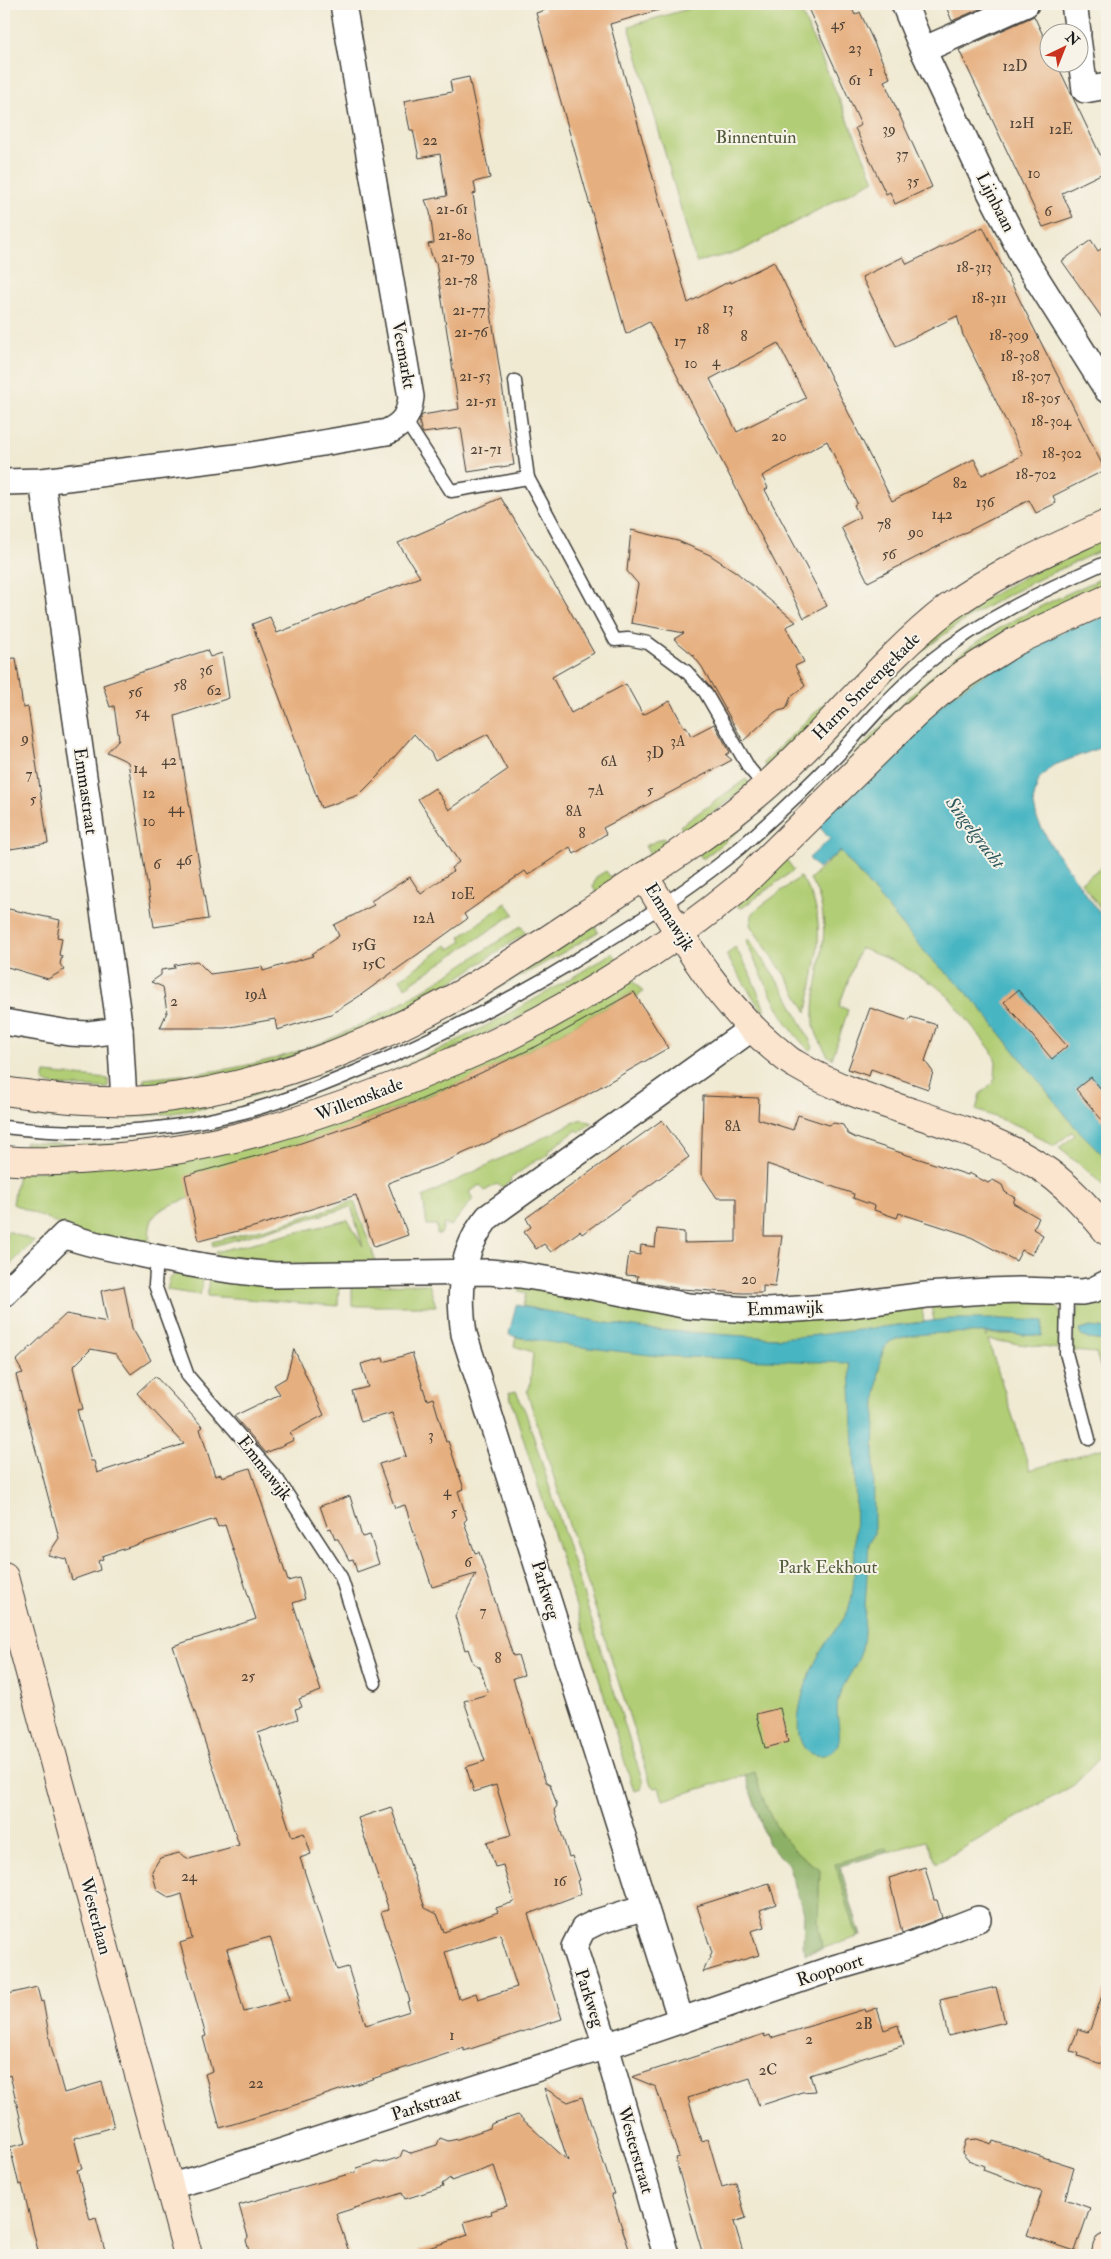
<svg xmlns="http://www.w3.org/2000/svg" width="1111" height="2259" viewBox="0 0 1111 2259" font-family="'IM FELL Double Pica',serif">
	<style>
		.green { fill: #b1cd74; stroke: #667448 }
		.forest { fill: #8cb066; stroke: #546641 }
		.water { fill: #47b5c2; stroke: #32686f }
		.building { fill: #e6af7f; fill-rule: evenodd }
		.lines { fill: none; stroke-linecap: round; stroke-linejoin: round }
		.lane-casing { stroke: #3c3b37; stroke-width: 15 }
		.street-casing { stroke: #3c3b37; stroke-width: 28 }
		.secondary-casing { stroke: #3c3b37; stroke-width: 30 }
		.lane { stroke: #fff; stroke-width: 12 }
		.street { stroke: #fff; stroke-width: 25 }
		.secondary { stroke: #fbe5cf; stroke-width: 28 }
		.labels { text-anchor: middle; stroke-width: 4; stroke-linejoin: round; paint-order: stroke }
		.number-label { font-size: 15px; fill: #4e4135 }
		.park-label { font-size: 18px; fill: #505a3b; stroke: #f7f3e8 }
		.street-label { font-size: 18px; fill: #1c1c1c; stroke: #f7f3e8 }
		.water-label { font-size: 19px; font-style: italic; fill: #2d595e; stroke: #f7f3e8 }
	</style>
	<rect width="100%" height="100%" fill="#f7f3e8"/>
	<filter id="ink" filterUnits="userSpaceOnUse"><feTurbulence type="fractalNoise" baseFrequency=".02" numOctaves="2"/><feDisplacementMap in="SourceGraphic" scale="10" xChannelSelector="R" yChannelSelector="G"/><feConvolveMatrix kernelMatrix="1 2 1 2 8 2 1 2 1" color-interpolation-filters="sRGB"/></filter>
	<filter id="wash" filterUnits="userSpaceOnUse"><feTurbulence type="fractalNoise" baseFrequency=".0096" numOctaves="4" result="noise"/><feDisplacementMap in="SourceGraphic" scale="20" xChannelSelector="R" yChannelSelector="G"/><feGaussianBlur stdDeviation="1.12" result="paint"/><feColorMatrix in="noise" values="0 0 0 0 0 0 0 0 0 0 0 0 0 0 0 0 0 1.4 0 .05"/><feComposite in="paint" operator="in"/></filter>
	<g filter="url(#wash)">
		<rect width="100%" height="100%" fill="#f0ead3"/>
		<g class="green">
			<path d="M705 4H798L874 180 739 252 696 262 629 26Z"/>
			<path d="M1107 531V548C1041 577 977 606 920 653 881 684 849 724 814 760 780 796 744 828 704 858H702L698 853 936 626Z"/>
			<path d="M1107 576V592L837 774C875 732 912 690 957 656 1003 622 1055 599 1107 576Z"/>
			<path d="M827 701 833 708 769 770 763 763Z"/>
			<path d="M746 779 751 785 685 833 680 826Z"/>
			<path d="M663 838 669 843 597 894 593 887 596 877 606 871 611 878 650 854 645 846Z"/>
			<path d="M840 851 931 959 959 984 982 1010 1076 1128 1107 1159V1190L1090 1173 1059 1148 1075 1135 1072 1132 1054 1146 1021 1127 976 1110 980 1094 991 1085 995 1079 996 1061 991 1050 949 997 935 985 896 962 860 948 839 1006 848 1010 832 1059 828 1056C823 1047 815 1034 814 1024 811 974 840 926 810 879Z"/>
			<path d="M785 858 794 870 742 908 737 906Z"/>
			<path d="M1103 866 1107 872V918L1081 882Z"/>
			<path d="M800 877C832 915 814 968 807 1012L787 978 750 925 753 912Z"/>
			<path d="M506 903 514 914 405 987 400 979 447 945 450 949 462 941 460 937Z"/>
			<path d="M592 920 598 932C519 979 440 1021 355 1057 303 1079 250 1100 194 1110 140 1119 86 1120 31 1117L29 1115 31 1108 219 1098Z"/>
			<path d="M521 926 526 933 400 1016 266 1070 145 1088 144 1079C182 1075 220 1072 257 1063 356 1040 438 981 521 926Z"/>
			<path d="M747 940H749L787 995 813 1047 810 1051C779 1022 765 979 746 942Z"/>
			<path d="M735 947 748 969 766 1012 762 1011 726 955Z"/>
			<path d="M612 953 619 960 618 963C553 1002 487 1034 419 1064 382 1081 346 1098 308 1112 236 1137 159 1152 82 1154 68 1154 34 1157 23 1151L26 1142C81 1146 137 1146 191 1136 334 1110 489 1030 612 953Z"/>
			<path d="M632 980 643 992 637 997 634 992 539 1045 465 1081 357 1124 190 1198C162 1209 146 1209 150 1246L79 1233 13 1204 18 1173 174 1159Z"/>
			<path d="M45 1073 108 1079V1088L57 1086 43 1082Z"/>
			<path d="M581 1119 592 1123 579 1132 577 1130 548 1151 549 1154 541 1159 539 1158 510 1179 511 1181 503 1187 496 1184 485 1191 480 1185 469 1192 473 1199 451 1226 444 1224 441 1234H437V1225H427L423 1197Z"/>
			<path d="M354 1201 377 1264 307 1265 217 1259 215 1252 348 1220 363 1247 352 1209 350 1207 213 1246 212 1242 288 1222Z"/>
			<path d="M8 1231 34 1241 4 1271V1241Z"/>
			<path d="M180 1272 204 1275 200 1295 167 1290 170 1278Z"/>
			<path d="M209 1276 339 1285 338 1306 207 1296Z"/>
			<path d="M521 1283 611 1301 921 1302 924 1322C875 1327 826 1337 777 1338 692 1339 605 1325 523 1306L526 1293 519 1291Z"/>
			<path d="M429 1284 436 1306H352V1285Z"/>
			<path d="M1106 1298 1107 1329 1090 1327 1080 1331V1334L1088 1339 1107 1341V1370L1102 1373 1096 1353 1073 1351C1074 1333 1072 1316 1083 1302Z"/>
			<path d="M930 1300 1052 1302 1057 1306 1061 1314 1058 1349 988 1340 1030 1470 1107 1447V1750L1074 1785 937 1863 926 1841 840 1866 861 1936 805 1954 804 1913 788 1864 768 1844 745 1775 663 1800 659 1787 654 1788 651 1785 527 1392 530 1386 533 1352 514 1346 516 1337 534 1340 793 1347 981 1324 987 1338V1334H1013L1004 1319 934 1321Z"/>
			<path d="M516 1391 526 1413 643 1783 641 1789 634 1791 509 1393Z"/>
		</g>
		<g class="forest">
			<path d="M755 1772C766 1814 781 1846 820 1869L818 1923 822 1947 806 1953 803 1946 804 1913 788 1864 768 1844 745 1775Z"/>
			<path d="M887 1848 888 1852 840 1866 860 1935 857 1936 835 1864Z"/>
		</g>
		<g class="water">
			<path d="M1107 616V745L1052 766 1039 779 1033 801 1037 819 1051 845 1107 923V1159L1076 1128 982 1010 959 984 931 959 840 851 818 869 809 858 830 839 816 823 952 695 1009 659 1072 627Z"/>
			<path d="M516 1305 600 1322 655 1330 775 1338 809 1336 948 1319H1004L1043 1321 1042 1336C1011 1334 910 1327 888 1343 871 1355 874 1507 874 1534L869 1543C868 1565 866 1586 865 1608 864 1621 865 1635 862 1649 857 1667 843 1682 838 1700 835 1713 841 1731 839 1741 834 1758 812 1760 803 1746 788 1720 811 1665 826 1643 833 1632 844 1621 849 1608 855 1589 854 1564 855 1544 857 1485 853 1427 850 1367L848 1363 659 1356 581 1347 516 1337 509 1334Z"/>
			<path d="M1091 1327 1107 1329V1341L1088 1339 1080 1334V1330Z"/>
		</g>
		<g id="blocks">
			<g class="building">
				<path d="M543 4H658L659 10 610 24 688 303 730 281 731 283 774 262 892 501 974 459 982 475 1023 455 963 335 957 316 896 346 862 277 903 257 907 264 983 227 1105 470 1053 496 1056 503 1036 513 1029 500 868 582 841 527 860 517 854 505 857 503 827 441 762 476 768 488 765 490 827 606 804 618 649 322 626 334 536 13 545 10ZM778 343 806 398 737 432 710 379Z"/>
				<path d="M806 4H850L855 15 860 12 890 78 884 81 932 187 895 204 890 192 886 194 855 128 861 125Z"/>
				<path d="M945 4H991L952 21Z"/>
				<path d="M1034 16 1048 46V62H1056L1107 169V171L1062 193 1073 217 1043 227 959 50Z"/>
				<path d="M469 77 490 178 474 182 476 193 473 194 514 465 468 472 461 428 423 433 421 429 419 421 422 415 459 409 436 262H434L428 244 434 243 430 212 425 200 447 196 440 154 419 158 413 130H410L404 101 452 92 450 81Z"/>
				<path d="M1091 240 1098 251 1107 245V325L1062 261Z"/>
				<path d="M501 498 562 597 594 653 552 677 571 713 626 684 643 715 670 701 684 727 686 726 691 736 714 724 730 752 726 755 732 760 603 828 606 834 574 854 570 847 528 875 525 871 464 914 467 919 358 997 331 1014 277 1030 275 1019 225 1028H160L167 1012 163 987 151 982 161 975V970L175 968 174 965 197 961 210 974 262 967 263 971 313 956 312 954 339 936 334 925 374 905 371 901 410 877 421 894 453 871 451 868 459 862 418 799 435 788 449 810 507 770 488 734 435 761 431 753 414 734 378 776 359 795 321 808 252 624 270 617 277 633 420 577 398 543Z"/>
				<path d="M631 530 678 541 710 555 736 572 796 622 786 627 804 662 795 666 805 686 791 697 786 709 775 712 743 741 702 667 692 654 674 639 684 633 631 623 638 584 627 571Z"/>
				<path d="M207 650 210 657 222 653 229 698 175 716 208 919 154 927 128 762 107 752 119 739 114 706 110 707 103 685Z"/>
				<path d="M16 658 23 708 28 707 48 843 4 850V659Z"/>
				<path d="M4 908 60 920 57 937 62 938 59 955 62 956 60 964 64 970 48 979 4 966Z"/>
				<path d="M1018 990 1067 1046 1052 1059 1004 1002Z"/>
				<path d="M634 992 668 1048 581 1098 531 1123 442 1163 388 1183 408 1235 374 1247 356 1195 257 1226 199 1241 185 1176 292 1146 357 1124 415 1102 464 1081 539 1045Z"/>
				<path d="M870 1008 909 1021 911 1017 937 1025 925 1061 933 1072 928 1089 871 1069 869 1076 848 1069Z"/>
				<path d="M1091 1077 1107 1096V1126L1076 1089Z"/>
				<path d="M703 1096 759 1098 758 1119 793 1130 798 1115 829 1125 834 1123 843 1125 848 1134 856 1138 968 1175 969 1173 988 1183 993 1180 1002 1185 1005 1192 1015 1198 1013 1203 1039 1218 1033 1229 1043 1235 1032 1255 1022 1250 1016 1261 967 1235 899 1213 897 1218 874 1210 875 1206 853 1198 854 1194 767 1164 764 1236H782L775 1287 763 1286V1293H742L681 1289 637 1281 638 1276 626 1275 629 1253 640 1255 641 1245 655 1247 657 1229 684 1232V1243L736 1242V1198H717L701 1174Z"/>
				<path d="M662 1120 689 1157 582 1234 580 1231 551 1252 544 1244 536 1249 524 1232 531 1227 526 1218Z"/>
				<path d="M124 1286 132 1328 151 1360 131 1374 116 1354 91 1349 73 1367 83 1409 77 1410 91 1461H94L97 1473 184 1444 137 1393 155 1376 203 1427 200 1429 215 1476 221 1474 222 1477 250 1468 288 1581 299 1578 305 1599 293 1603 321 1691 299 1699 302 1707 295 1709 298 1719 258 1733 292 1837 304 1833 311 1854 300 1858 337 1970 348 1967 366 2025 410 2011 407 2002 410 2001 381 1912 389 1910 358 1818 391 1807 425 1908 437 1914 444 1932 498 1912 496 1908 514 1902 503 1865 495 1867 487 1842 511 1835 496 1785 474 1792 466 1767 485 1761 464 1701 488 1694 480 1667 473 1663 468 1649 465 1650 455 1616 476 1574 432 1587 405 1505 395 1508 379 1464 406 1456 392 1413 361 1422 352 1391 368 1387 361 1364 383 1358 384 1362 412 1353 427 1400 433 1398 446 1442 448 1441 464 1489 458 1491 467 1519 464 1522 475 1553 479 1552 513 1656 518 1655 524 1675 513 1678 541 1770 546 1782 550 1784 557 1806 554 1810 569 1857 572 1856 580 1880 577 1881 581 1894 528 1914 562 2019 464 2051V2048L289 2107 220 2128 205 2074 212 2071 203 2037 206 2036 180 1943 192 1939 182 1894 170 1898 157 1890 152 1871 160 1858 179 1853 189 1859 239 1845 173 1646 256 1619 225 1525 218 1527 215 1519 102 1556 103 1559 98 1561 100 1570 72 1580 66 1559 48 1555 59 1538 16 1375 23 1373 16 1361 66 1314 107 1322 101 1291ZM500 1934 517 1987 478 1999 476 1993 459 1999 445 1952ZM270 1937 290 1999 244 2012 227 1949Z"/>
				<path d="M294 1349 324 1415 290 1433 294 1440 266 1453 234 1416 280 1394 274 1385 286 1378Z"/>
				<path d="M350 1496 362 1537 370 1535 379 1564 357 1572 353 1559 349 1560 338 1539H335L331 1528 328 1529 320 1506Z"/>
				<path d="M780 1708 788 1742 765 1748 756 1714Z"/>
				<path d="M925 1867 934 1900H937L942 1918 902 1933 889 1878Z"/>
				<path d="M769 1883 776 1904 760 1910 765 1927 751 1931 759 1955 703 1972 712 1953 697 1906Z"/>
				<path d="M37 1987 41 2002 43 2001 51 2046 64 2093 102 2082 114 2127 74 2138 82 2169 77 2170 90 2220 96 2218 106 2255H39L22 2184 19 2185 10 2147 26 2143 10 2075 4 2077V1995Z"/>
				<path d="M996 1987 1005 2022 948 2036 940 2000Z"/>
				<path d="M1104 1990 1107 1991V2066L1078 2056 1079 2053 1070 2051 1078 2029 1088 2032 1090 2030Z"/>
				<path d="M877 2008 884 2030 898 2025 904 2045 810 2075 815 2091 802 2092 759 2106 750 2078 688 2098 701 2141 708 2139 722 2187 736 2183 746 2218 734 2222 744 2255H703L675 2158 679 2157 656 2087 632 2077 764 2034 765 2037 770 2035 771 2038 865 2009 866 2012Z"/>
				<path d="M544 2088 568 2102 582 2097 614 2194H611L631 2255H420L419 2251 468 2235 464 2222 492 2214 491 2211 507 2206 494 2166 451 2181 450 2178 442 2184 443 2187 405 2199 402 2193 336 2214 350 2255H250L246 2240 248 2237 239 2205 356 2172 357 2168 377 2162 381 2163 400 2157 403 2150 411 2153 437 2145 440 2138 448 2141 458 2139 490 2128 491 2124 518 2115 568 2161Z"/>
				<path d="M977 2139 992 2144 993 2141 1074 2167 1065 2199 1090 2208 1075 2251 1027 2235 1042 2192 983 2170 984 2166 968 2160 962 2153 966 2140Z"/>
			</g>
		</g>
	</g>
	<g filter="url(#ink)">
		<use href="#blocks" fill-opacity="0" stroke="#3c3b37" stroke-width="1"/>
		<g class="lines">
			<defs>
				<g id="lane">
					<path d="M515 381 528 478"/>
					<path d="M405 420 451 491 528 478 615 640 628 639 648 643 686 671 705 692 749 768 765 787"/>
					<path d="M4 1127C79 1136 153 1133 227 1116 269 1107 309 1091 348 1075 434 1040 515 998 594 949 645 918 695 885 741 847 775 817 808 786 839 754 868 722 896 689 929 662 983 618 1044 590 1107 562"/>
					<path d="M157 1257 155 1285 188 1376 278 1480 341 1577 375 1683"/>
					<path d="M1067 1293 1066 1353 1089 1439"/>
				</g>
				<g id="street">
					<path d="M904 4 923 50 989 190 1025 260 1107 390"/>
					<path d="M1074 4 1078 32"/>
					<path d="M1078 38 1085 90 1107 86"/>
					<path d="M923 50 1026 4"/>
					<path d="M42 481 120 1030 124 1101"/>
					<path d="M4 482 42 481 252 455 387 432C404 424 409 415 411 397L343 4"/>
					<path d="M4 1022 69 1033 88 1034 120 1030"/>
					<path d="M4 1294 64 1235C87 1244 111 1248 135 1253 181 1263 227 1271 275 1275L489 1272 520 1275 583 1285 688 1306 768 1311 842 1306 926 1295 987 1291 1019 1290 1082 1292 1093 1290 1107 1283"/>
					<path d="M645 1907 597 1922 583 1929 574 1947 606 2046 666 2255"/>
					<path d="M681 2020 464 1334C458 1292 460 1251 488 1217L751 1029"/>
					<path d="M170 2186 200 2178 606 2046 834 1968 900 1949 978 1919"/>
				</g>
				<g id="secondary">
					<path d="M644 876C682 938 718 1001 774 1048 781 1053 787 1060 795 1064 871 1110 964 1118 1039 1166 1066 1183 1087 1207 1107 1231"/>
					<path d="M4 1091C54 1098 107 1105 158 1099 277 1085 399 1035 499 971 528 953 557 934 585 915 646 875 709 836 764 788 828 732 881 660 948 608 997 572 1053 549 1107 524"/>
					<path d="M4 1160C32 1163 63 1161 92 1159 212 1153 318 1118 428 1072 453 1061 480 1051 505 1038 587 997 666 947 737 889L914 715 938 694 964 674 1016 641 1107 599"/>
					<path d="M4 1577 188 2255"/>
					<path d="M1106 2255 1107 2248"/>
				</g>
			</defs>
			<use href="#lane" class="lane-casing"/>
			<use href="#street" class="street-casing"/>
			<use href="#secondary" class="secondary-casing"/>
			<use href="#lane" class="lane"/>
			<use href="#street" class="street"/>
			<use href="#secondary" class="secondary"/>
		</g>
	</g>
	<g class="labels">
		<g class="number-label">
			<text x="838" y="29">45</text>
			<text x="855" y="53">23</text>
			<text x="1015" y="71">12D</text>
			<text x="871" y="76">1</text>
			<text x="855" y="85">61</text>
			<text x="1022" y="128">12H</text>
			<text x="889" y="134">39</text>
			<text x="1061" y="134">12E</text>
			<text x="430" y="145">22</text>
			<text x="902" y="159">37</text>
			<text x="1034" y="178">10</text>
			<text x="913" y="186">35</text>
			<text x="452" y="214">21-61</text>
			<text x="1048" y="216">6</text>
			<text x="455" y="240">21-80</text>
			<text x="458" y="262">21-79</text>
			<text x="974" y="272">18-313</text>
			<text x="461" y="285">21-78</text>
			<text x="989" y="303">18-311</text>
			<text x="728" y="313">13</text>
			<text x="469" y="315">21-77</text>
			<text x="703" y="334">18</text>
			<text x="471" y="337">21-76</text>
			<text x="1009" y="340">18-309</text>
			<text x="744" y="341">8</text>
			<text x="680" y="346">17</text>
			<text x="1020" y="361">18-308</text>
			<text x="716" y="366">4</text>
			<text x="691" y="368">10</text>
			<text x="475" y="381">21-53</text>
			<text x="1031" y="381">18-307</text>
			<text x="1041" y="403">18-305</text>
			<text x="481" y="406">21-51</text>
			<text x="1051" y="426">18-304</text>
			<text x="779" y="441">20</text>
			<text x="486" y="454">21-71</text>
			<text x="1062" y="458">18-302</text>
			<text x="1036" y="479">18-702</text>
			<text x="960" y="488">82</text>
			<text x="985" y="507">136</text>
			<text x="942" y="519">142</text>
			<text x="884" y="529">78</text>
			<text x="916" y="537">90</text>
			<text x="889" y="559">56</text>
			<text x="206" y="675">36</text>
			<text x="180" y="690">58</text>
			<text x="214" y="695">62</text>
			<text x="135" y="697">56</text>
			<text x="142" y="717">54</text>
			<text x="25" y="743">9</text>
			<text x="678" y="746">3A</text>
			<text x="655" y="758">3D</text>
			<text x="169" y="765">42</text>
			<text x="609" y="766">6A</text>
			<text x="140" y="773">14</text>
			<text x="29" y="779">7</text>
			<text x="596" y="795">7A</text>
			<text x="650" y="795">5</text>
			<text x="149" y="798">12</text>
			<text x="33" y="804">5</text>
			<text x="176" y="813">44</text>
			<text x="574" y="816">8A</text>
			<text x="149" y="826">10</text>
			<text x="582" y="838">8</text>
			<text x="184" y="865">46</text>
			<text x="157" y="869">6</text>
			<text x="463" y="899">10E</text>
			<text x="424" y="923">12A</text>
			<text x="364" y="950">15G</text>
			<text x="374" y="969">15C</text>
			<text x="256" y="999">19A</text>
			<text x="174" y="1006">2</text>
			<text x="733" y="1131">8A</text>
			<text x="749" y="1284">20</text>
			<text x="431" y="1440">3</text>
			<text x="447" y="1496">4</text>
			<text x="454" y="1517">5</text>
			<text x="468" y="1567">6</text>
			<text x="483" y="1616">7</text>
			<text x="498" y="1663">8</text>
			<text x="248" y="1681">25</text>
			<text x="189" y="1881">24</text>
			<text x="560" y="1886">16</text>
			<text x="864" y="2029">2B</text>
			<text x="452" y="2040">1</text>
			<text x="809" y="2044">2</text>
			<text x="768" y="2075">2C</text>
			<text x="256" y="2088">22</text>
		</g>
		<g class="park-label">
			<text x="756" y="143">Binnentuin</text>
			<text x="828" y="1573">Park Eekhout</text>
		</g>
		<g class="street-label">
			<text transform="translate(996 202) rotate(63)" y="6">Lijnbaan</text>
			<text transform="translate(404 355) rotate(80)" y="6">Veemarkt</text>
			<text transform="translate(866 686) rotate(-45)" y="6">Harm Smeengekade</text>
			<text transform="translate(86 791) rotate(82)" y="6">Emmastraat</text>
			<text transform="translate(670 917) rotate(58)" y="6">Emmawijk</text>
			<text transform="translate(359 1099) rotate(-21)" y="6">Willemskade</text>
			<text transform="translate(785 1308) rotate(-2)" y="6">Emmawijk</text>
			<text transform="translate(265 1468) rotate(52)" y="6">Emmawijk</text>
			<text transform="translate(546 1590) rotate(73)" y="6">Parkweg</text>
			<text transform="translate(96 1916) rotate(75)" y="6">Westerlaan</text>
			<text transform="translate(830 1970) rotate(-18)" y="6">Roopoort</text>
			<text transform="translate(590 1998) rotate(72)" y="6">Parkweg</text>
			<text transform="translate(426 2104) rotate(-18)" y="6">Parkstraat</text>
			<text transform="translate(636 2150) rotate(74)" y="6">Westerstraat</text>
		</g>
		<g class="water-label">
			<text transform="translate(976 832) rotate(53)" y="7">Singelgracht</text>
		</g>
	</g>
	<rect width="1111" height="2259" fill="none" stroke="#f7f3e8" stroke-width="20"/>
	<g transform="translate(1064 48) rotate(43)"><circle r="24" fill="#f7f3e8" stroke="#9f9d96"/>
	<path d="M0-4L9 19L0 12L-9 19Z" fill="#c8321e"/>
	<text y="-8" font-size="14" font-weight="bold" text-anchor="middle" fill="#1c1c1c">N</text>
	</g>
</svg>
